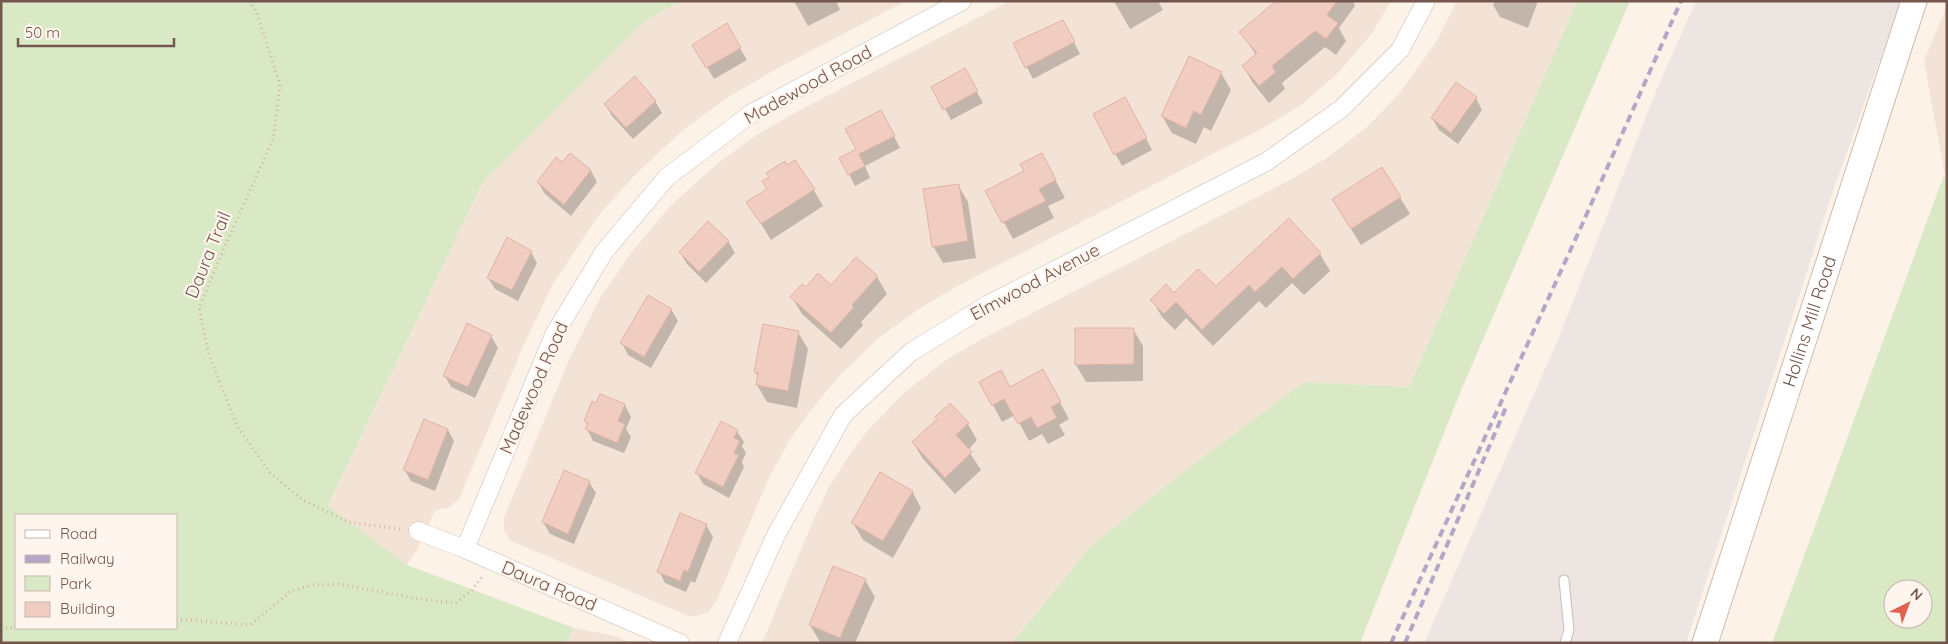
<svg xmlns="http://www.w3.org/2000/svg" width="1948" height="644" viewBox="0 0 1948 644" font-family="Quicksand,sans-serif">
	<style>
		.residential { fill: #f3e3d6 }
		.industrial { fill: #ede5e1 }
		.green { fill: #d9e9c6; fill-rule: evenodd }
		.shadow { fill: #0003 }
		.building { fill: #f0cdc0; stroke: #e2b2a1 }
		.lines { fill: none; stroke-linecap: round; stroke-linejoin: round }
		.lane-casing { stroke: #cfbab0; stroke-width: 11 }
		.street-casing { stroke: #cfbab0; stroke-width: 19 }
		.secondary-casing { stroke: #d2baae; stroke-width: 27 }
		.path { stroke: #d5b0a3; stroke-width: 3; stroke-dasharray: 1 4; stroke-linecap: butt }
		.lane { stroke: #fff; stroke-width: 9 }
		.street { stroke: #fff; stroke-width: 18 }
		.secondary { stroke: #fff; stroke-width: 25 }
		.rail { stroke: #b3a6c6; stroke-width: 4; stroke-dasharray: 8 5; stroke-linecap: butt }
		.labels { text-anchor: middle; stroke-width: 4.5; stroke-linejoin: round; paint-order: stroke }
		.street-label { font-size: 18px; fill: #75564c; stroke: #fef6ee }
	</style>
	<rect width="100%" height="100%" fill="#fcf2e8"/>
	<g class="residential">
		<path d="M680 1H906L778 68 727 98 683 130 635 175 598 216 553 284 524 344 459 499 448 508 435 510 418 548 407 565 328 507 483 182 645 21Z"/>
		<path d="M1010 1H1391L1373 32 1336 75 1301 105 1263 128 954 288 922 307 881 336 839 376 807 415 789 441 769 478 716 602 708 612 697 616H689L511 541 504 531V518L568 362 600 298 631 253 670 206 718 163 758 134 800 110Z"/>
		<path d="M1457 1H1577L1409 387 1304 382 1178 476 1091 546 1012 643H762L812 523 830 485 850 454 868 430 905 392 946 360 980 340 1290 180 1328 157 1368 126 1399 94 1436 42Z"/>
		<path d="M1947 6V187L1924 61Z"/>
		<path d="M574 628 615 636 630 643H566Z"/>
	</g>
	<path class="industrial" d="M1696 1H1901L1834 188 1686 643H1424L1557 342 1659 84Z"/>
	<g class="green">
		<path d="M1 1H680L645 21 483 182 328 506 407 565 574 628 566 643H1ZM16 515H176V628H16Z"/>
		<path d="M1577 1H1630L1462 388 1360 643H1012L1091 546 1178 476 1304 382 1409 387Z"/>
		<path d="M1944 175 1947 187V643H1772ZM1893 589H1923V619H1893Z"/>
	</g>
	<g class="shadow">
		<path d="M794 1H836L840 10 808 26Z"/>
		<path d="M1114 1H1158L1163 10 1130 29Z"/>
		<path d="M1280 1H1355L1354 3 1355 6 1339 28 1346 41 1336 55 1325 47 1282 83 1285 89 1269 103 1253 83 1243 66 1256 55 1241 32Z"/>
		<path d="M1495 1H1538L1528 28 1500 17 1493 5Z"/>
		<path d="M726 25 747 60 714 79 694 45Z"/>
		<path d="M1069 33 1080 54 1033 79 1015 44Z"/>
		<path d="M965 70 983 103 951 120 933 87Z"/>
		<path d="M1221 73 1231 90 1211 131 1204 127 1196 144 1172 133 1162 116Z"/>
		<path d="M1476 98 1482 110 1458 144 1439 130 1432 118Z"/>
		<path d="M655 101 662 113 633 139 612 116 605 104Z"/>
		<path d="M1131 110 1152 150 1122 166 1094 114Z"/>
		<path d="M887 123 900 148 865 166 870 178 855 186 849 174 858 150Z"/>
		<path d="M570 154 591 171 597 182 571 216 545 194 538 182 562 164Z"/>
		<path d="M1382 168 1410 214 1361 245 1343 216Z"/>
		<path d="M1051 172 1065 198 1048 206 1054 218 1013 239 987 191Z"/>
		<path d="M958 185 968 202 976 258 943 263 933 246Z"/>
		<path d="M813 189 823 206 771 240 748 203Z"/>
		<path d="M1289 220 1320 254 1330 271 1304 295 1292 283 1266 308 1259 301 1213 346 1186 318 1175 330 1162 317 1152 300 1174 294 1215 288Z"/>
		<path d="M728 241 735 253 706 283 687 264 680 252Z"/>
		<path d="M531 252 537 263 518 301 495 289 488 278Z"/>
		<path d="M877 277 887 294 861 322 863 325 841 349 802 314 792 297 806 289 831 287Z"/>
		<path d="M671 309 678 321 651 368 628 355 622 343Z"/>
		<path d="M1133 329 1143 346V381L1086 382 1076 365Z"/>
		<path d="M798 332 808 349 797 408 767 402 757 385 759 378 755 372Z"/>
		<path d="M491 336 498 348 475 398 451 387 445 376Z"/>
		<path d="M1010 388H1052L1069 419 1059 425 1065 435 1048 444 1042 434 1029 441 1015 415 1002 422 993 405Z"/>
		<path d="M597 404 625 405 631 417 626 429 631 437 624 453 593 441 587 429 588 426 585 421Z"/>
		<path d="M968 424 977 440 968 450 981 470 955 494 923 459 913 442Z"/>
		<path d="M448 430 454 441 435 491 411 481 404 469Z"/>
		<path d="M737 431 744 442 742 446 746 453 742 462 744 467 729 498 703 484 697 473Z"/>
		<path d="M589 482 596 493 574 544 550 534 543 522Z"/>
		<path d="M912 491 921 508 893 558 863 540 853 523Z"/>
		<path d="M706 525 713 537 695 583 691 581 686 592 665 583 659 571Z"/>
		<path d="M865 580 875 597 855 643 820 642 810 625Z"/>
	</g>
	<g class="building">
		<path d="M1276 1H1337L1327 15 1338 23 1326 39 1315 31 1272 66 1276 72 1259 86 1242 66 1257 53 1239 32Z"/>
		<path d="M1063 20 1075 42 1025 68 1013 43Z"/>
		<path d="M727 23 741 48 706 68 692 45Z"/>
		<path d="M1189 56 1222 72 1201 115 1194 111 1186 128 1161 116Z"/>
		<path d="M965 68 978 91 943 110 931 87Z"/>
		<path d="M635 76 656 101 626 128 604 104Z"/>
		<path d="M1456 82 1477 97 1451 133 1431 118Z"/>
		<path d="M1125 97 1147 138 1114 155 1093 114Z"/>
		<path d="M881 110 895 136 859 154 865 166 848 175 839 158 856 149 845 129Z"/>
		<path d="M570 153 591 170 564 205 537 182 556 157 562 162Z"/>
		<path d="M1042 153 1056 180 1039 189 1046 201 1002 223 985 191 1024 171 1020 164Z"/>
		<path d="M795 160 815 189 761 224 746 202 767 189 762 181 769 177 766 173 785 161 787 165Z"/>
		<path d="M1382 167 1401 197 1351 229 1332 199Z"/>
		<path d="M959 184 968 241 932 247 923 189Z"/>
		<path d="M1289 218 1321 253 1293 279 1282 267 1255 292 1249 285 1202 330 1176 302 1164 314 1150 300 1166 284 1174 293 1198 269 1216 286Z"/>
		<path d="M708 221 729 241 699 272 679 252Z"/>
		<path d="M507 237 532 251 512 290 487 278Z"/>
		<path d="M856 257 878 276 852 305 854 307 831 333 790 297 802 284 806 287 818 273 831 285Z"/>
		<path d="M648 295 672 309 644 357 620 343Z"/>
		<path d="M467 323 492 335 468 387 443 376Z"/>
		<path d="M763 324 799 331 788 391 756 385 758 373 754 372Z"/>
		<path d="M1075 328H1134V364L1075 365Z"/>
		<path d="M1043 369 1061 402 1051 407 1057 418 1037 428 1031 417 1018 424 1004 399 992 406 979 382 1001 370 1010 387Z"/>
		<path d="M600 394 625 404 618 421 625 424 617 443 585 429 588 423 584 421 592 401 596 403Z"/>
		<path d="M950 403 969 423 956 435 972 452 945 478 912 442 937 419 935 417Z"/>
		<path d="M424 419 448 429 428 480 403 470Z"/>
		<path d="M721 421 738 430 734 438 740 441 734 453 739 455 723 487 695 473Z"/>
		<path d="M564 470 590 481 568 534 542 522Z"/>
		<path d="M880 472 913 491 883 541 851 523Z"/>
		<path d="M680 513 707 524 688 572 684 570 680 581 657 572Z"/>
		<path d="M833 566 866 579 840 638 809 625Z"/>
	</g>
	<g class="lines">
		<defs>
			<path id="lane" d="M1564 580 1569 630 1565 643"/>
			<g id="street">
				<path d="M418 531 465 549 680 643"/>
				<path d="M465 549 554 335 604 252 667 177 752 113 962 1"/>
				<path d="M727 643 776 535 843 415 911 352 989 304 1266 162 1341 109 1400 50 1426 1"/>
			</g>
			<g id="secondary">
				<path id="s1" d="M1705 643 1914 1"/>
			</g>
		</defs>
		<use href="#lane" class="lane-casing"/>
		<use href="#street" class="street-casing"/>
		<use href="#secondary" class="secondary-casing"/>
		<g class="path">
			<path d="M249 1 256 11 280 85 273 139 225 246 199 308 209 355 237 426 271 474 303 500 349 522 400 529"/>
			<path d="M176 619 250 625 291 591 313 585 340 584 413 598 456 603 472 590 482 577"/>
			<path d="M1 628H26"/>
		</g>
		<use href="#lane" class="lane"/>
		<use href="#street" class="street"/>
		<use href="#secondary" class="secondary"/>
		<g class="rail">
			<path d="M1391 643 1581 227 1681 1"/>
			<path d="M1405 643 1507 405"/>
		</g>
	</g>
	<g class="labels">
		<g class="street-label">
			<text transform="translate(808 85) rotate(-29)" y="6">Madewood Road</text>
			<text transform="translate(208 255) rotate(-68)" y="6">Daura Trail</text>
			<text transform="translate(1035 282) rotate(-28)" y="6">Elmwood Avenue</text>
			<text dy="6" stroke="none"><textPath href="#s1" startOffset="338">Hollins Mill Road</textPath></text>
			<text transform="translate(534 388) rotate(-66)" y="6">Madewood Road</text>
			<text transform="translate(549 586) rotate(23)" y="6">Daura Road</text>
		</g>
	</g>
	<rect width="1948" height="644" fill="none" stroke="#75564c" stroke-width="5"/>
	<rect x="15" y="514" width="162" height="115" fill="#fef6ee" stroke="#c7b6ad"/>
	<rect x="25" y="530" width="25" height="8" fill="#ffffff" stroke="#c7b6ad"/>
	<text x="60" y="539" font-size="15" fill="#75564c">Road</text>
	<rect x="25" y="555" width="25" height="8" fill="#b3a6c6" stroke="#c7b6ad"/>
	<text x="60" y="564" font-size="15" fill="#75564c">Railway</text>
	<rect x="25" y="576" width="25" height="15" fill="#d9e9c6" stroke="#c7b6ad"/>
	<text x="60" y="589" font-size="15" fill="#75564c">Park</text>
	<rect x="25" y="602" width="25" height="15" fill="#f0cdc0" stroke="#c7b6ad"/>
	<text x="60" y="614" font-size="15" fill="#75564c">Building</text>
	<g transform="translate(1908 604) rotate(42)"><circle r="24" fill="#fef6ee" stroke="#c7b6ad"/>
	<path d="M0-4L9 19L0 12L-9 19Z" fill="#e16052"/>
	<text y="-8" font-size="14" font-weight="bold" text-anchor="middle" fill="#75564c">N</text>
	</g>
	<path d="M18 38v8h156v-8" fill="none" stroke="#75564c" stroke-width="2.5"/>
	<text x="25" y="38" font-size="15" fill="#75564c" stroke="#fef6ee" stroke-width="4" paint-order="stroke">50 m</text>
</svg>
